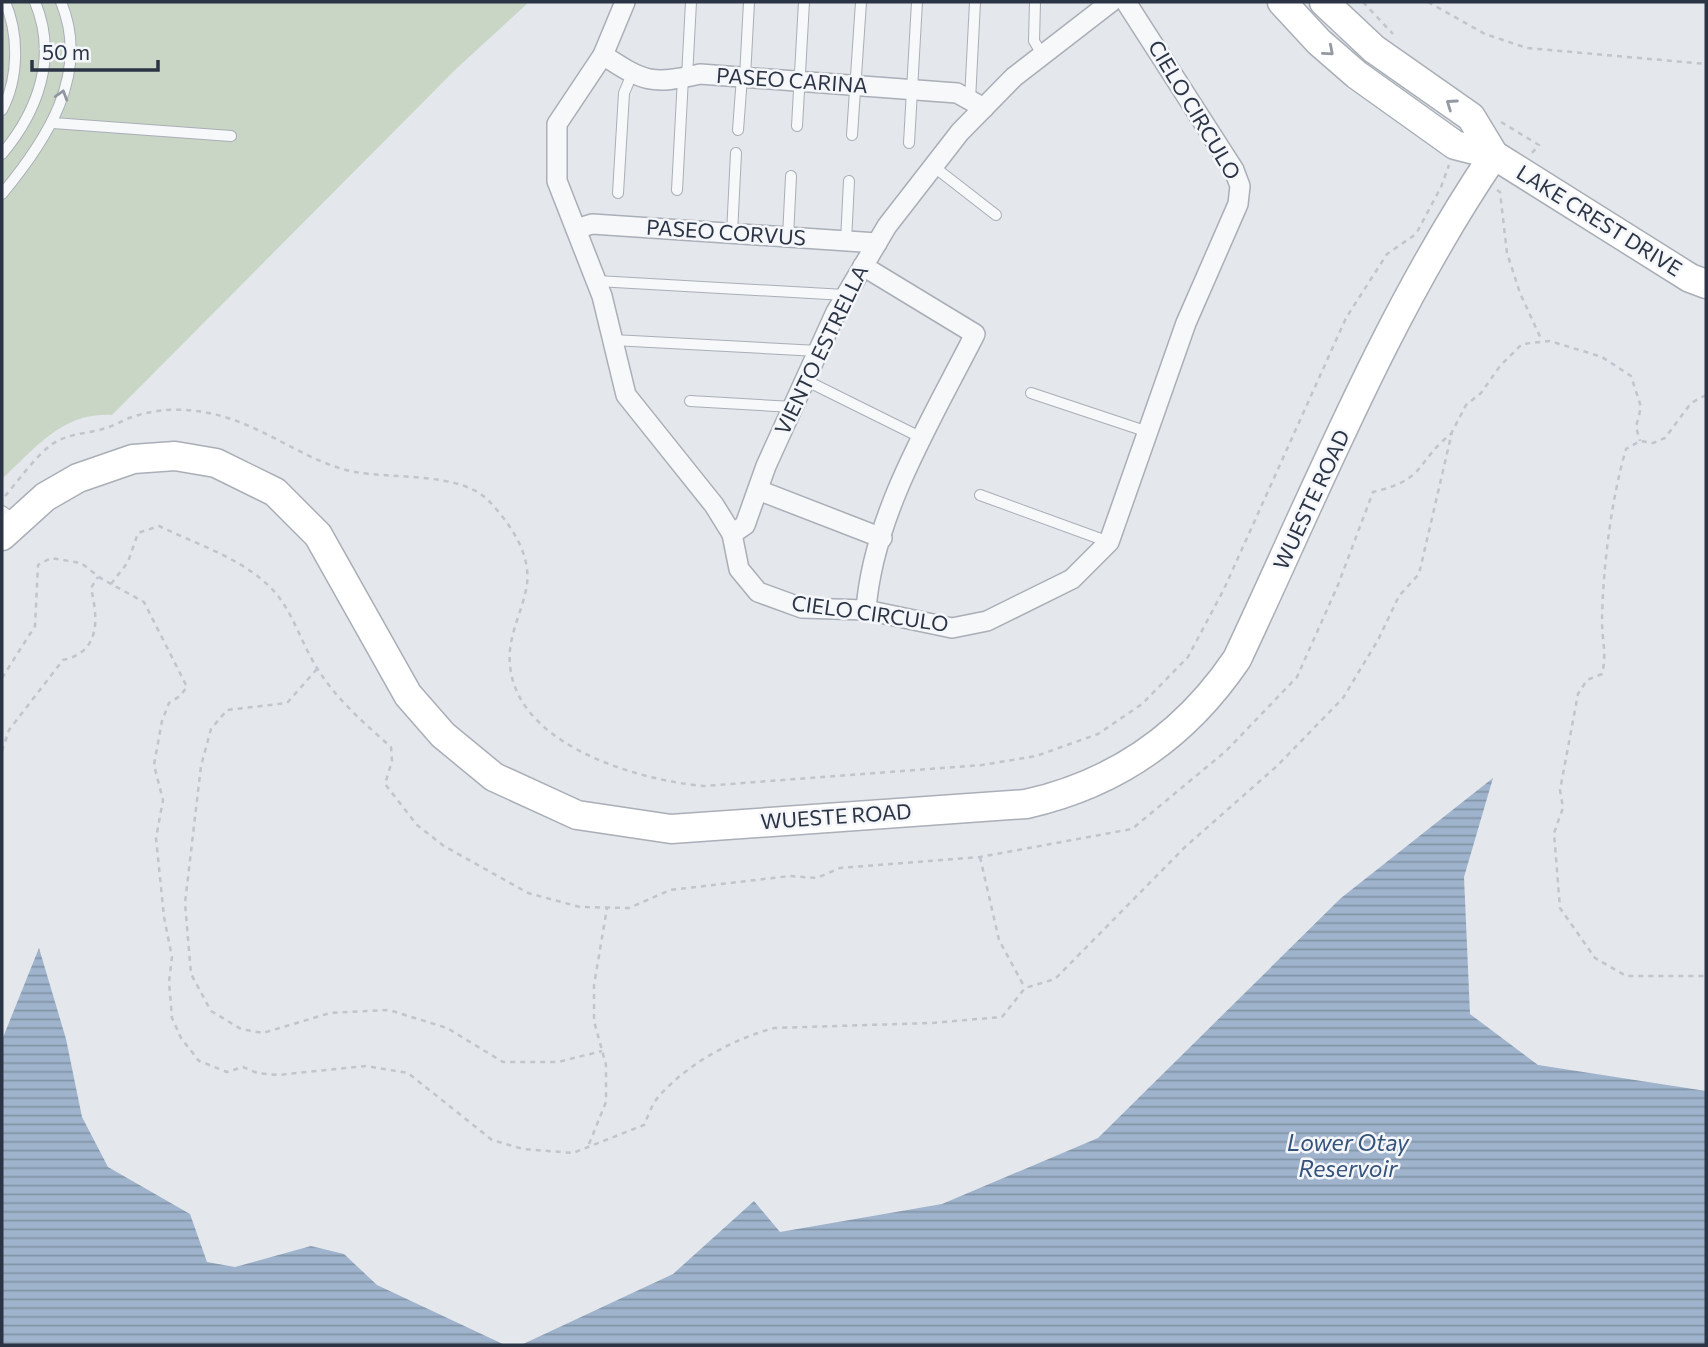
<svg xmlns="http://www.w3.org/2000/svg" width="1708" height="1347" viewBox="0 0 1708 1347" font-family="Commissioner,sans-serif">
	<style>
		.garden { fill: #c9d6c5 }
		.water { fill: url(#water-rules) }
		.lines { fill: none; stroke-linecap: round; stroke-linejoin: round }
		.lane-casing { stroke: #a9aeb7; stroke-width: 12 }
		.street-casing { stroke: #a9aeb7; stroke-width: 22 }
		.secondary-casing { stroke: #a9aeb7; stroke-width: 31 }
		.path { stroke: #c2c5cb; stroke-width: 2.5; stroke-dasharray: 5 5; stroke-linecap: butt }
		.lane { stroke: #f7f8fa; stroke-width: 10 }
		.street { stroke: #f7f8fa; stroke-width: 19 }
		.secondary { stroke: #fff; stroke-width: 28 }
		.oneway { stroke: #959aa2 }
		.oneway2 { stroke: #9196a0 }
		.labels { text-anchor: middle; stroke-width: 5; stroke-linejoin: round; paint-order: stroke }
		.street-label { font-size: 21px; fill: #2b3445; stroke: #f4f6f9 }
		.water-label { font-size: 23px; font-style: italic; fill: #34527a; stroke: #f4f6f9 }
	</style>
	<defs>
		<pattern id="water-rules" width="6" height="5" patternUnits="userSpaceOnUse" patternTransform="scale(1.75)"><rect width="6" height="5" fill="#9fb4cc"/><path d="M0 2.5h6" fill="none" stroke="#8293a7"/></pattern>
	</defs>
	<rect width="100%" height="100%" fill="#e4e7ec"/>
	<path class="garden" d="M2 2H529L457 68 112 415C62 412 36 448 2 479Z"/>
	<g class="water">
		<path d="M1493 778 1464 877 1470 1014 1538 1065 1706 1091V1345H521L673 1274 754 1201 780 1232 942 1204 1098 1138 1341 898Z"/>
		<path d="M39 948 66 1039 82 1117 108 1167 190 1214 207 1262 235 1267 311 1246 344 1254 377 1285 505 1345H2V1040Z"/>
	</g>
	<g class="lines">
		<defs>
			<g id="lane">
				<path d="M1035 2 1034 41 1042 54"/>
				<path d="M687 77 691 2"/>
				<path d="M745 77 749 2"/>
				<path d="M970 100 975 2"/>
				<path d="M2 110C19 78 19 34 5 2"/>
				<path d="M53 123 231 136"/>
				<path d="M797 126 804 2"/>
				<path d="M738 130 742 77"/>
				<path d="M852 135 861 2"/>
				<path d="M909 143 917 2"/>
				<path d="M2 154C38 111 58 57 35 2"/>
				<path d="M933 166 996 215"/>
				<path d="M677 190 683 78"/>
				<path d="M618 193 624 93 632 74"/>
				<path d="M2 194C46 141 91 74 61 2"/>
				<path d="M732 234 736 153"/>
				<path d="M788 237 791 176"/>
				<path d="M846 241 849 181"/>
				<path d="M597 281 845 295"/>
				<path d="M613 340 818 351"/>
				<path d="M805 380 922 438"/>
				<path d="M1031 393 1148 432"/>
				<path d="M690 401 793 407"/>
				<path d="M980 495 1109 542"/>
				<path d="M2 511 16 521"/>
			</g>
			<g id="street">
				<path d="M625 2 603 55 557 124V181L602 296 626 395 714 505 732 534 739 569 758 592 802 608 866 610 952 628 987 621 1072 579 1109 542 1186 323 1238 204 1240 186 1234 170 1126 2"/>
				<path d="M603 55C644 82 651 85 700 74L957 93 984 108"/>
				<path d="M576 229 592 224 877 243"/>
				<path d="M863 266 975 334C932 419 873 514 866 610"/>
				<path d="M758 490 882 538"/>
				<path d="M732 534 745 525 766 466 836 312 887 226 960 132 1014 77 1111 2"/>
			</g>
			<g id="secondary">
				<path d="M1282 2 1319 42 1357 75 1455 145 1494 155 1690 278 1706 284"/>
				<path d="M1324 2 1374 49 1471 117 1494 155"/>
				<path d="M2 536 45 497 78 478 133 459 175 456 216 463 275 492 318 535 408 695 443 735 494 777 577 815 671 829 1026 804C1116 784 1185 736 1237 659 1317 489 1388 311 1494 155"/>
			</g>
		</defs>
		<use href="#lane" class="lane-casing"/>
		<use href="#street" class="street-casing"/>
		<use href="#secondary" class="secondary-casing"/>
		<g class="path">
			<path d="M1363 2 1393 34"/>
			<path d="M1428 2 1485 34 1527 48 1706 64"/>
			<path d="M1501 122 1539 145 1531 154"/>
			<path d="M1497 190 1500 192 1507 253 1520 293 1542 341"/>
			<path d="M1706 395 1691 403 1665 438 1653 443 1640 441 1626 449C1611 500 1603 568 1602 620 1602 640 1607 654 1602 674L1587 680 1578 694 1560 790 1563 808 1554 833 1560 908 1595 958 1626 976H1706"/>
			<path d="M5 496C19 480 34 458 51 445 67 433 88 434 106 428 116 425 125 419 135 416 174 404 212 410 249 426 284 441 318 465 355 472 393 479 460 472 488 500 508 521 531 552 527 584 524 606 512 628 510 650 502 741 634 780 704 786L982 765 1036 756 1098 734 1142 704 1188 657 1224 589 1346 318 1387 254 1416 234 1441 187 1449 165"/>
			<path d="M111 584 128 562 138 533 159 526C196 544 242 558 272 589 293 611 301 643 317 668 336 699 364 723 391 747L392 761 385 784 417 825 444 846 528 893 580 907 629 908 670 890 790 876 817 878 840 868 980 857 1132 829 1226 751 1297 677 1338 585 1373 492C1428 479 1415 462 1452 433"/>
			<path d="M317 669 287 703 227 710 211 729 201 766 185 903 191 974 211 1011 241 1029 263 1033 330 1013 389 1010 447 1028 503 1062H558L602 1051"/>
			<path d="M2 678 35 626 38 565 51 558 81 563 102 579 144 602 187 687 180 696 169 703 162 721 154 765 163 800 156 838 164 917 172 957 169 982 172 1018 181 1038 199 1061 227 1072 243 1067 257 1073 278 1075 366 1066 408 1073 492 1140 523 1149 573 1153 644 1125C648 1116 652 1104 659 1096 689 1063 731 1040 774 1028L931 1023 1002 1017 1025 988 1055 979 1185 847 1277 766 1343 698 1378 640 1399 596 1419 574 1452 432 1466 405 1481 393 1500 366 1522 344 1550 341 1602 357 1631 376 1641 407 1636 427 1640 441"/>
			<path d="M2 751 9 730 63 660C101 652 98 618 91 588L98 577"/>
			<path d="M980 857 999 940 1025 988"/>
			<path d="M589 1144 606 1102V1065L594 1021V985L607 908"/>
		</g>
		<use href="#lane" class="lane"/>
		<use href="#street" class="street"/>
		<use href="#secondary" class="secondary"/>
	</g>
	<defs><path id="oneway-chevron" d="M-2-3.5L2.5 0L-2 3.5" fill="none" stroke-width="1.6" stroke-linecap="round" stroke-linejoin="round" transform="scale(1.75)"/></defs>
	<g class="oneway">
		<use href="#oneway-chevron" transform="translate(1329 51) rotate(41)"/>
		<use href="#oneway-chevron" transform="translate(1451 104) rotate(-145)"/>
	</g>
	<use class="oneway2" href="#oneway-chevron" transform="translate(62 95) rotate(-73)"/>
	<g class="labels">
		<g class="street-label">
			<text transform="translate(792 81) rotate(4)" y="7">PASEO CARINA</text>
			<text transform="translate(1194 110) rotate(59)" y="7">CIELO CIRCULO</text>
			<text transform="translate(1599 221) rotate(32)" y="7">LAKE CREST DRIVE</text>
			<text transform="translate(726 233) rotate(4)" y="7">PASEO CORVUS</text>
			<text transform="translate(822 350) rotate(-64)" y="7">VIENTO ESTRELLA</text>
			<text transform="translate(1312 500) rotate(-65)" y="7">WUESTE ROAD</text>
			<text transform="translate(870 614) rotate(8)" y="7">CIELO CIRCULO</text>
			<text transform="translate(836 817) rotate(-4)" y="7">WUESTE ROAD</text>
		</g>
		<g class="water-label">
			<text x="1348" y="1151">Lower Otay<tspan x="1348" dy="26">Reservoir</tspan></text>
		</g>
	</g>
	<rect width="1708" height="1347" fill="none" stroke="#2b3445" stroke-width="7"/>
	<path d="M32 60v10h126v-10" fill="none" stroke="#2b3445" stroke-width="3.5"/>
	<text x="42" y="60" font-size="21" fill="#2b3445" stroke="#f4f6f9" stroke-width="5" paint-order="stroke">50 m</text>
</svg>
